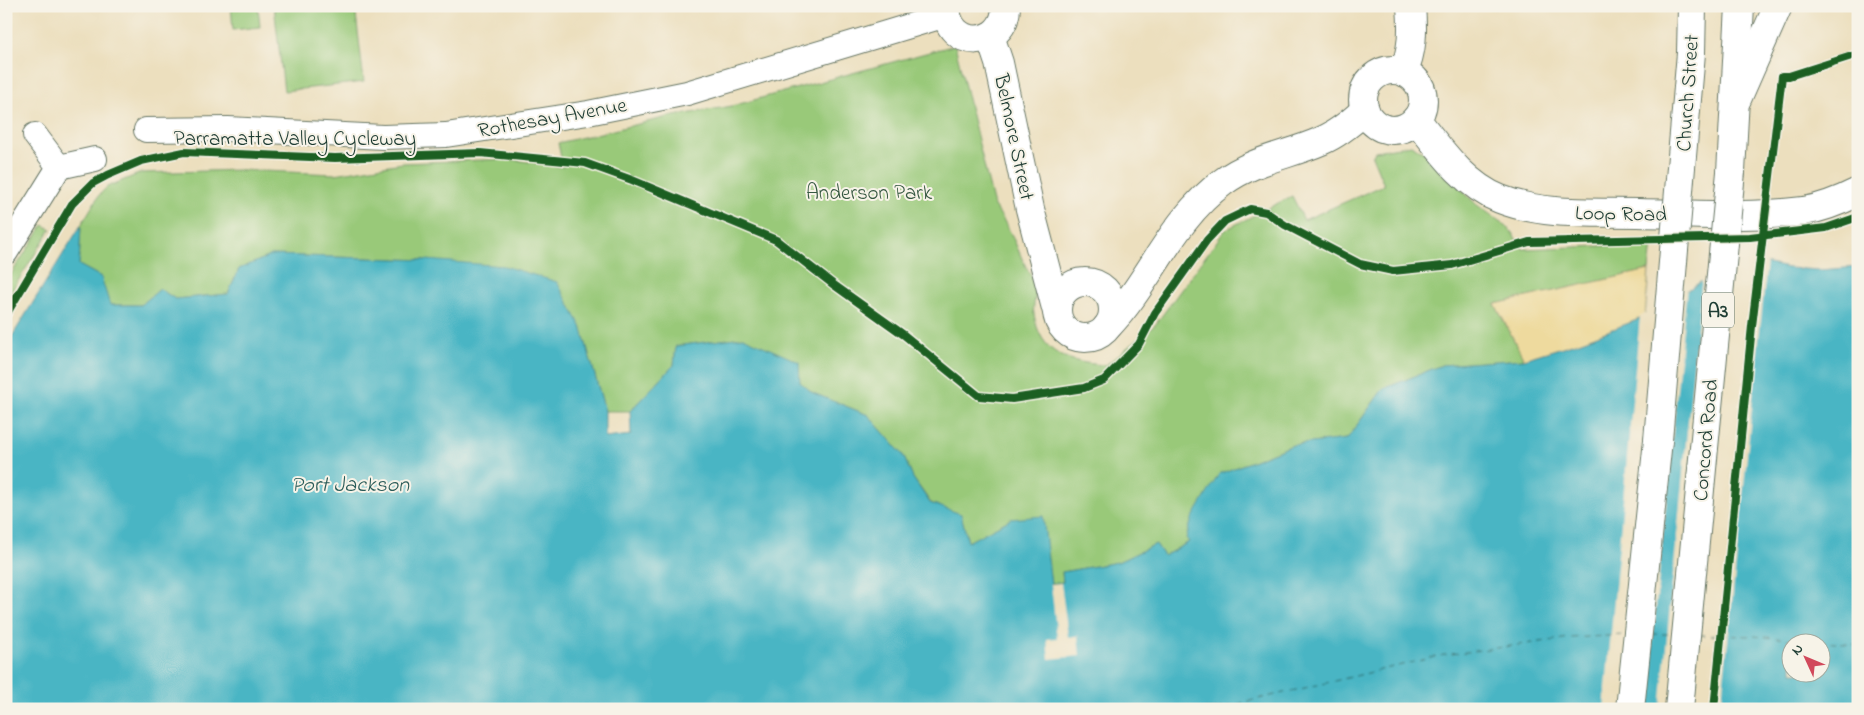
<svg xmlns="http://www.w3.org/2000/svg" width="1864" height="715" viewBox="0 0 1864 715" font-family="'Indie Flower',sans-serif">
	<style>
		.green { fill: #99c979; stroke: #5c8356 }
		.sand { fill: #eeda9e; stroke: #868c69 }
		.water { fill: #48b5c4; stroke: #34797c; fill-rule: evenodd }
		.pier { fill: #ecdfbe }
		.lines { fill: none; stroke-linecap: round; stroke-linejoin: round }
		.stream { stroke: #48b5c4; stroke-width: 7 }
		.ferry { stroke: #295b58; stroke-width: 1; stroke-dasharray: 6 5; stroke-linecap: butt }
		.street-casing { stroke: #677664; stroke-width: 26 }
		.secondary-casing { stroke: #677664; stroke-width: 30 }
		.highway-casing { stroke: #677664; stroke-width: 30 }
		.street { stroke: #fff; stroke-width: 24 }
		.secondary { stroke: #fff; stroke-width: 28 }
		.highway { stroke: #fff; stroke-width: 28 }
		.highway-bridge-casing { stroke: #677664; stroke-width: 30; stroke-linecap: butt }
		.highway-bridge { stroke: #fff; stroke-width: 28 }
		.cycleway-casing { stroke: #f7f3e8; stroke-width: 11 }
		.cycleway { stroke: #1b5e20; stroke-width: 8 }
		.labels { text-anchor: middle; stroke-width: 4; stroke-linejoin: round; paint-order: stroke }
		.shield { fill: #f7f3e8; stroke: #60746a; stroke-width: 1 }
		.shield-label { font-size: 20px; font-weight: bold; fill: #1f3d34 }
		.street-label { font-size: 21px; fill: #1f3d34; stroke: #f7f3e8 }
		.park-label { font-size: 21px; fill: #375942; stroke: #f7f3e8 }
		.water-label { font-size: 22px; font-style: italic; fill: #295b58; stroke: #f7f3e8 }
	</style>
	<rect width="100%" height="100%" fill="#f7f3e8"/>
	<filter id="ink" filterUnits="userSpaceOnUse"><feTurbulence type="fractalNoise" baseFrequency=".02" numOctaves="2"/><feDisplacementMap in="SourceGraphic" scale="10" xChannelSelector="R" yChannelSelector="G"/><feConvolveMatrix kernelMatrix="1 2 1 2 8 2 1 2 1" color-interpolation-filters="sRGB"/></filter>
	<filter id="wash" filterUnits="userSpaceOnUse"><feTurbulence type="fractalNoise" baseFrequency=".0096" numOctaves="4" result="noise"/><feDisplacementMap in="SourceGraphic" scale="20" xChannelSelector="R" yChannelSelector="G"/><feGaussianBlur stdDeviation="1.12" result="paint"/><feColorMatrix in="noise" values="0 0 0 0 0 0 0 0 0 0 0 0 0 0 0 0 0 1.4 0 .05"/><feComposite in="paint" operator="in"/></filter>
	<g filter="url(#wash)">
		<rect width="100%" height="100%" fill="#ecdfbe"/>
		<g class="green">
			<path d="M231 6H258L260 27 233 30Z"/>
			<path d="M274 6H355L364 82 284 91Z"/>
			<path d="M955 45 994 206C1008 224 1015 243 1024 263 1027 270 1033 276 1035 284 1038 293 1032 304 1034 314 1040 355 1070 363 1106 365L1155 325 1225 230 1292 196 1304 220 1384 185 1372 156 1375 151 1411 145 1425 153 1477 205 1508 227 1523 249 1652 244 1649 270 1495 304 1524 359 1442 365 1383 389 1347 439 1293 445 1219 474 1189 542 1164 556 1156 544 1118 562 1062 572 1063 583 1050 584 1011 519 968 542 961 515 931 503 913 478 903 455 868 415 813 393 743 337 676 346 674 365 630 411H605L581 326 426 260 272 255 239 269 228 294 175 299 160 289 141 305H109L101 277 79 265 81 225 99 195 107 187 141 173 239 170 335 174 402 163 509 159 563 167 558 143 668 117 732 106Z"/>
			<path d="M43 225 51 229 6 300V282Z"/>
		</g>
		<path class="sand" d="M1649 270 1645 317 1579 342 1524 359 1495 304Z"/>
		<path class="water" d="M81 225 79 265 101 277 110 305H141L160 289 175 299 228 294 239 269 272 255 426 260 504 266 557 282 581 326 605 411V438L631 435 630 411 674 365 676 346 743 337 799 362 800 382 813 393 868 415 903 455 913 478 930 503 961 514 968 542 1011 519 1043 516 1051 584 1063 582 1062 572 1118 562 1156 544 1164 556 1189 542 1186 538 1192 519 1219 474 1293 445 1347 439 1383 389 1442 365 1524 359 1579 342 1645 317 1718 271 1759 262 1788 268 1819 270 1858 267V709H6V346ZM1792 642H1822V672H1792Z"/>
		<g class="pier">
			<path d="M1759 259 1767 261 1721 709H1660L1702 278 1717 268Z"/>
			<path d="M1687 287 1646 709H1604L1640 316Z"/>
			<path d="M1061 583 1068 637 1078 636 1080 656 1049 659 1047 639 1057 638 1051 584Z"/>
		</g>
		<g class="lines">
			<path class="stream" d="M6 98H7"/>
			<g class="ferry">
				<path d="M1651 634H1672"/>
				<path d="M1699 635 1753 636 1858 645"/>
				<path d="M1216 709 1444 655 1570 638 1625 635"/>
			</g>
		</g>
	</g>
	<g filter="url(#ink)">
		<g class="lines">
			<defs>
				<g id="street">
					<path d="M146 130 228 129 383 137 446 135 588 113 687 93 946 15"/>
					<path d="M59 167 95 159"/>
					<path d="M6 252 59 167 35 135"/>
				</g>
				<g id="secondary">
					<path d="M946 6C946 51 1006 50 1006 6"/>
					<path d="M990 36 999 63 1030 209 1057 312"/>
					<circle cx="1393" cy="100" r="30"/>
					<path d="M1403 72C1413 51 1413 30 1411 6"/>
					<path d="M1737 99 1778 6"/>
					<path d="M1416 119C1439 148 1464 185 1500 199 1543 216 1592 212 1638 213 1693 214 1750 218 1804 211 1822 208 1842 200 1858 192"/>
					<circle cx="1085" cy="310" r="28"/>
					<path d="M1107 327C1150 283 1170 221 1223 182 1252 160 1289 155 1321 141 1338 134 1352 122 1365 110"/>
				</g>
				<g id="highway">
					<path d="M1731 172 1740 6"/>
					<path d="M1680 179 1691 53 1692 6"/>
					<path d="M1630 709 1658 440"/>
					<path d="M1679 709 1704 448"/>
				</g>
			</defs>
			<use href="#street" class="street-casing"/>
			<use href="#secondary" class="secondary-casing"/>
			<use href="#highway" class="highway-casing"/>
			<use href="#street" class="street"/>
			<use href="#secondary" class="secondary"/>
			<use href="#highway" class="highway"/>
			<defs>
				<g id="highway-bridge">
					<path d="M1658 440 1680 179"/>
					<path d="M1704 448 1731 172"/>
				</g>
			</defs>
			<use href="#highway-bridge" class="highway-bridge-casing"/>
			<use href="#highway-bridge" class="highway-bridge"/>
			<defs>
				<g id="cycleway">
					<path d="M6 315 72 204 93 183 108 175 141 161 184 152 335 158 480 153 585 163 632 180 776 240 834 285 904 335 979 396 1012 399 1084 388 1104 380 1139 344 1155 313 1207 240 1225 221 1250 209 1266 212 1285 225 1360 264 1393 271 1452 265 1529 242 1750 237 1826 228 1858 217"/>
					<path d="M1714 709 1752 326 1782 76H1789L1858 54"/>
				</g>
			</defs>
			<use href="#cycleway" class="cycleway-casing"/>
			<use href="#cycleway" class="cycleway"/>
		</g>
	</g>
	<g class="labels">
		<rect class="shield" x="1702" y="292.5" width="32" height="35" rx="4"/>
		<g class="shield-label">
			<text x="1718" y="317">A3</text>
		</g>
		<g class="street-label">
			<text transform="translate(1687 93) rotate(-86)" y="7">Church Street</text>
			<text transform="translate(552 117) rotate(-10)" y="7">Rothesay Avenue</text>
			<text transform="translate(1015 137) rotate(78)" y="7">Belmore Street</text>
			<text x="295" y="145">Parramatta Valley Cycleway</text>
			<text transform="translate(1621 213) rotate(1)" y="7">Loop Road</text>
			<text transform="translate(1705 440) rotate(-85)" y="7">Concord Road</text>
		</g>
		<g class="park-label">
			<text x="869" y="199">Anderson Park</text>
		</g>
		<g class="water-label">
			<text x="350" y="491">Port Jackson</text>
		</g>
	</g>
	<rect width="1864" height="715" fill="none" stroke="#f7f3e8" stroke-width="25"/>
	<g transform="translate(1806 658) rotate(314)"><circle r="24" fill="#f7f3e8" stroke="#a1aaa0"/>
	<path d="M0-4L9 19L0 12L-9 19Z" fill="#d1495b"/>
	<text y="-8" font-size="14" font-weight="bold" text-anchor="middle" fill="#1f3d34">N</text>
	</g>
</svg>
